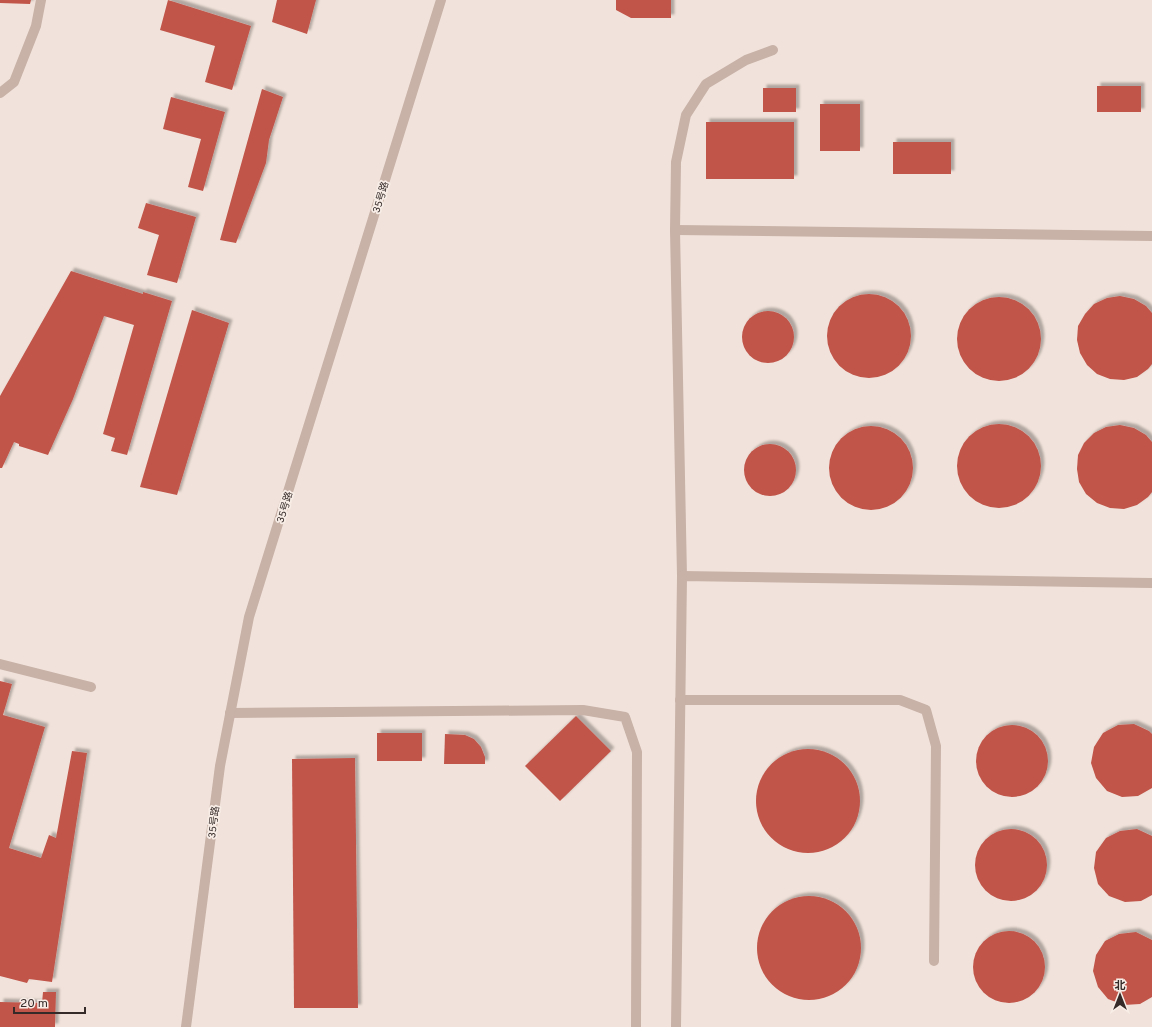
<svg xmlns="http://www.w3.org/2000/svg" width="1152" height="1027" viewBox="0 0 1152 1027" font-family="Overpass,'Noto Sans SC',sans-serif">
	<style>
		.building { fill: #c15449; filter: url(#shadow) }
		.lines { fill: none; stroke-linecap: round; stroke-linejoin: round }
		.service { stroke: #c8b1a7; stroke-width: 10 }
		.minor { stroke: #c8b1a7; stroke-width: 10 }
		.labels { text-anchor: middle; stroke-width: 3.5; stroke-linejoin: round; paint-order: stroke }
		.street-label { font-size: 10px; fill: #352a28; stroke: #f8eee7 }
	</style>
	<defs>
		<filter id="shadow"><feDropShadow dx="3.5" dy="-3.5" stdDeviation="1" flood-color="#0004"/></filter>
	</defs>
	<rect width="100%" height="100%" fill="#f1e3db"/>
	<g class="building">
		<path d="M0 0H31L30 4 0 3Z"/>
		<path d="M168 0 251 26 232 90 205 82 215 46 160 30Z"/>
		<path d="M277 0H316L307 34 272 22Z"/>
		<path d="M616 0H671V18H631L616 10Z"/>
		<rect x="1097" y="86" width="44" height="26"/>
		<rect x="763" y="88" width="33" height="24"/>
		<path d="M262 89 283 97 269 140 266 163 236 243 220 240Z"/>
		<path d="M171 97 225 112 203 191 188 187 201 139 163 129Z"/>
		<rect x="820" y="104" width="40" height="47"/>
		<rect x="706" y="122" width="88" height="57"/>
		<rect x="893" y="142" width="58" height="32"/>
		<path d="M146 203 196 217 177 283 147 275 159 235 138 228Z"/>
		<path d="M71 271 143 294V292L172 301 127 455 111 451 115 438 103 434 134 325 104 316 73 399 48 455 19 446V444L14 442 2 468H0V396Z"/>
		<circle cx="869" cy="336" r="42"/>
		<path d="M1120 296 1134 299 1146 306 1152 313V364L1148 369 1137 377 1124 380 1110 379 1097 374 1087 365 1080 353 1077 340 1078 326 1085 314 1094 304 1107 298Z"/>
		<circle cx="999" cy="339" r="42"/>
		<path d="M192 310 229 323 177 495 140 487Z"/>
		<circle cx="768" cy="337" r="26"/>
		<circle cx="999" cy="466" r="42"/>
		<path d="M1120 425 1134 428 1146 435 1152 442V492L1148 497 1137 505 1124 509 1110 508 1097 503 1086 494 1079 482 1077 469 1078 455 1084 443 1094 433 1106 427Z"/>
		<circle cx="871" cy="468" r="42"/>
		<circle cx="770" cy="470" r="26"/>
		<path d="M0 681 12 684 3 715 45 727 9 848 41 858 49 835 56 838 72 751 87 753 52 982 29 979 27 983 0 976Z"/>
		<path d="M576 716 611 751 560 801 525 766Z"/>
		<path d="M1134 724 1149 731 1152 734V788L1138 796 1122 797 1107 791 1096 778 1091 763 1094 747 1103 733 1118 725Z"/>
		<circle cx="1012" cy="761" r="36"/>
		<rect x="377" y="733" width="45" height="28"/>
		<path d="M445 734 465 735 474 739 481 747 485 757V764H444Z"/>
		<circle cx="808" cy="801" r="52"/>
		<path d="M355 758 358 1008H294L292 759Z"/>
		<circle cx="1011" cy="865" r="36"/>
		<path d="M1137 829 1152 836V895L1141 901 1125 902 1109 896 1098 884 1094 868 1096 852 1106 838 1120 831Z"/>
		<circle cx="809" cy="948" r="52"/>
		<circle cx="1009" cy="967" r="36"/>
		<path d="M1136 932 1152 940V997L1140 1004 1124 1005 1108 999 1098 987 1093 971 1096 955 1105 941 1119 934Z"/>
		<path d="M43 992H56L55 1027H0V1002L42 1003Z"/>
	</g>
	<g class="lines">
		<g class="service">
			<path d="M0 93 14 82 36 26 41 0"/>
			<path d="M675 230 1152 236"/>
			<path d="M682 576 675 230 676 162 686 115 706 84 746 60 773 50"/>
			<path d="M0 664 91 687"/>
			<path d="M680 700H900L926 710 936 746 934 961"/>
			<path d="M230 713 583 710 625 717 637 752 636 1027"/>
		</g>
		<g class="minor">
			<path d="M186 1027 220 766 249 617 441 0"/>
			<path d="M676 1027 682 576 1152 583"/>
		</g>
	</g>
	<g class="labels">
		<g class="street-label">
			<text transform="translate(380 197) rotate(-73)" y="4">35号路</text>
			<text transform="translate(284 507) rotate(-73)" y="4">35号路</text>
			<text transform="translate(213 822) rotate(-83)" y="4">35号路</text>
		</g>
	</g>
	<g transform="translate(1120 995)" stroke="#f8eee7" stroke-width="3" paint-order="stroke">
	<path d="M0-3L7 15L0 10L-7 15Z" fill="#352a28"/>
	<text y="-6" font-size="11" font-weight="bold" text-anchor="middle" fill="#352a28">北</text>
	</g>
	<path d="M14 1007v6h71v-6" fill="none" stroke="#352a28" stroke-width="2"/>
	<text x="20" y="1007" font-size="12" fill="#352a28" stroke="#f8eee7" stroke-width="3" paint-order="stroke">20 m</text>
</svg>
